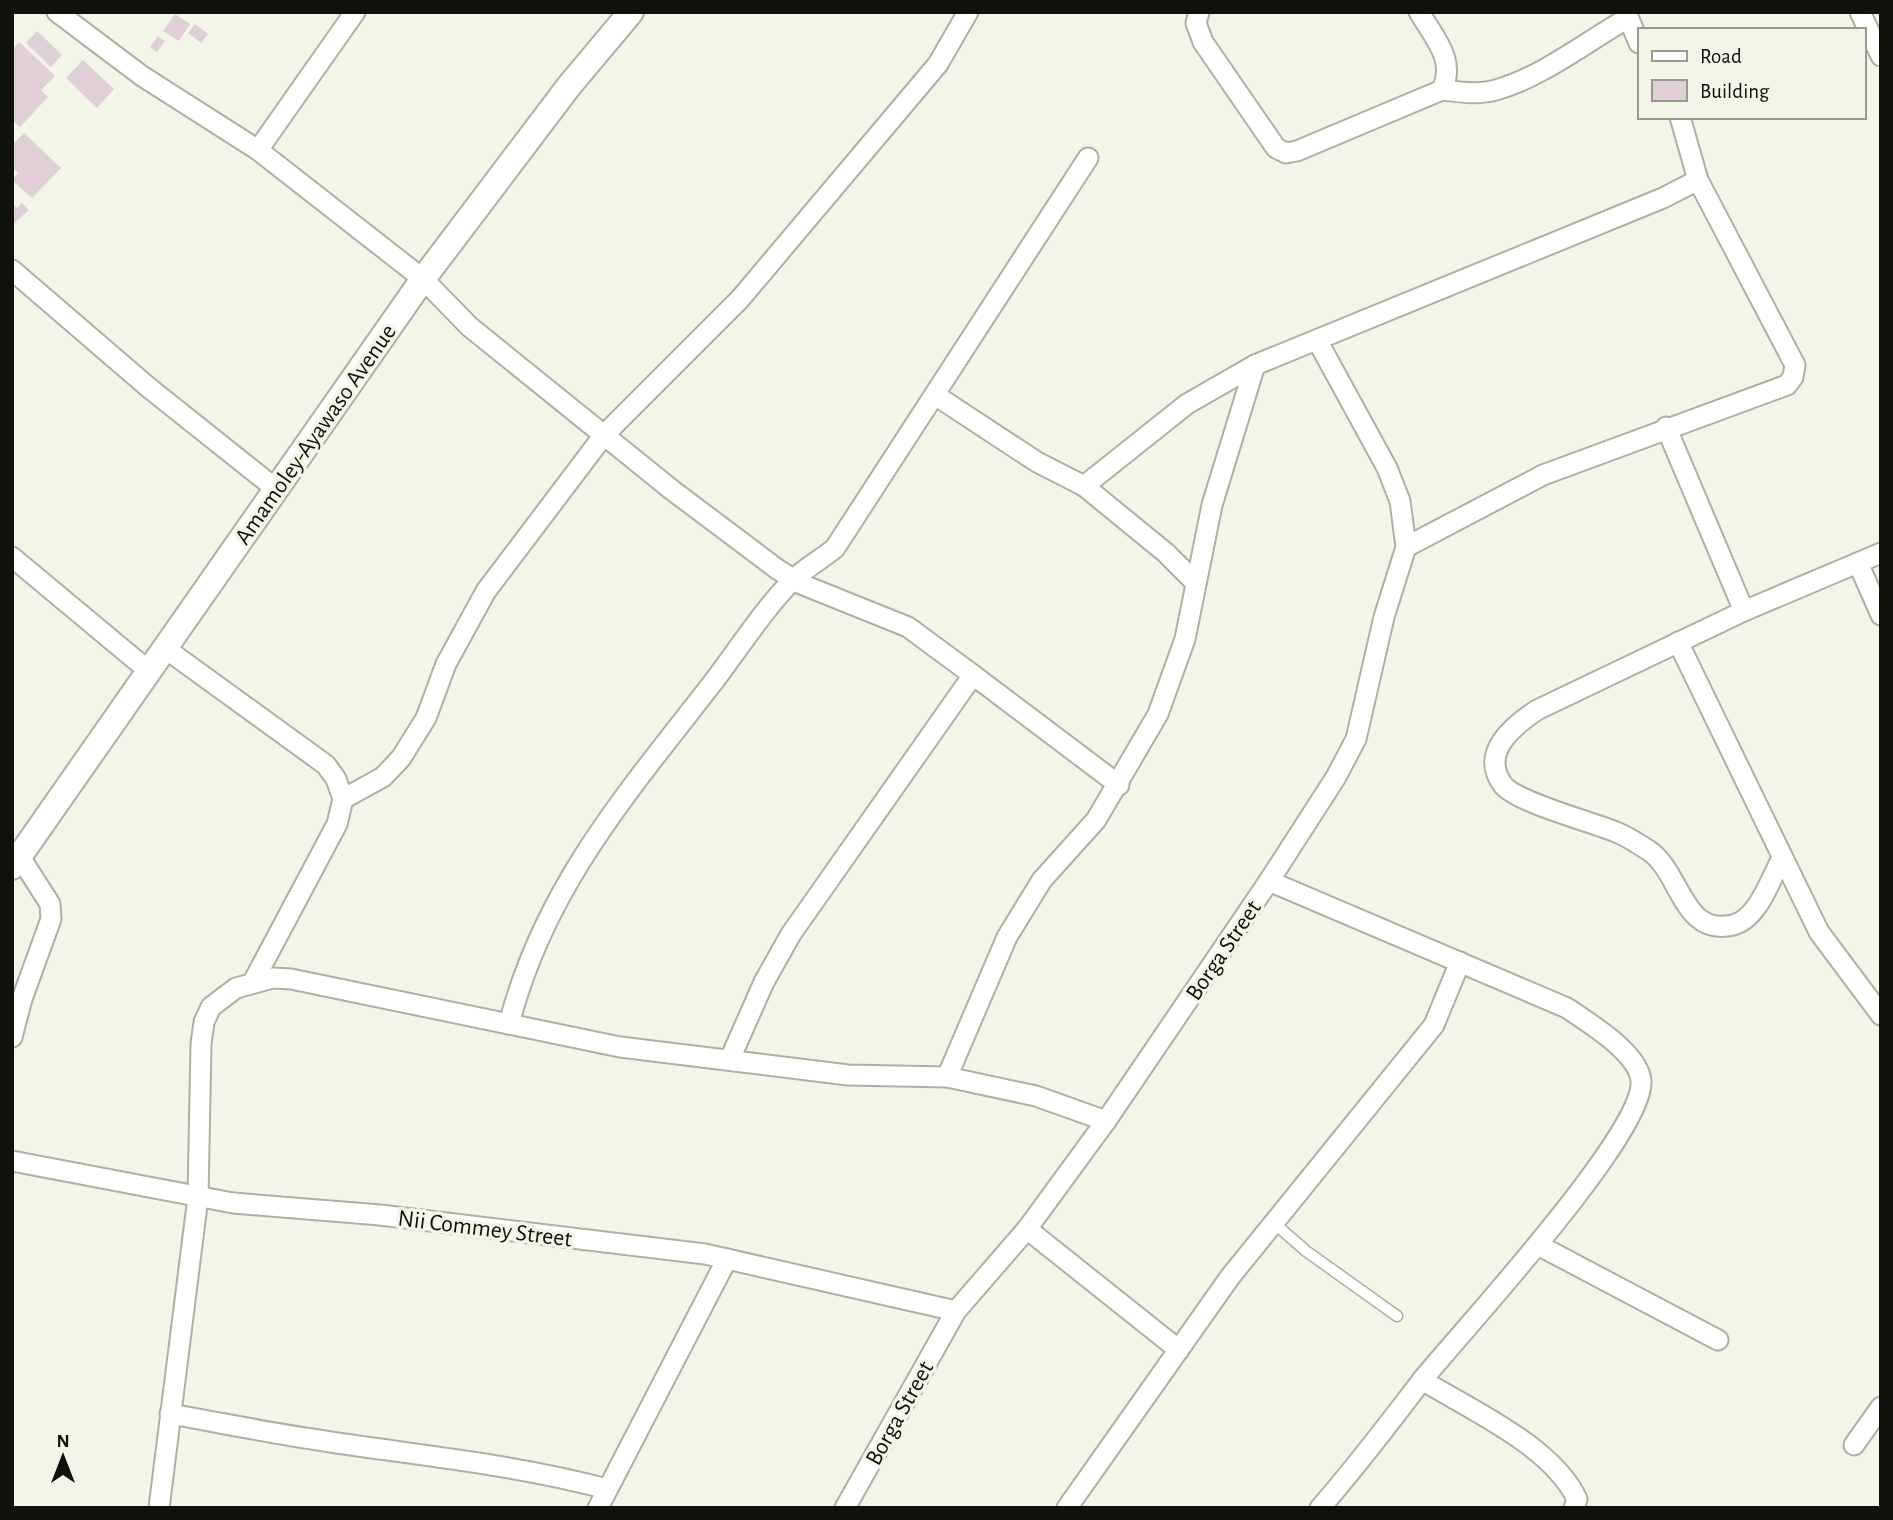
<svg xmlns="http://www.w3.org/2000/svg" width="1893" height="1520" viewBox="0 0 1893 1520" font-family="'Alegreya Sans',sans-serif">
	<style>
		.building { fill: #e0cfd6 }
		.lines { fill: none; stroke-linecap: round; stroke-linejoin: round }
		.service-casing { stroke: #aeb1a2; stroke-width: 13 }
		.minor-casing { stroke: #aeb1a2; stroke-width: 23 }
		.tertiary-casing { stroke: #aeb1a2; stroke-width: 28 }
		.service { stroke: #fff; stroke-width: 10 }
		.minor { stroke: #fff; stroke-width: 19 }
		.tertiary { stroke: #fff; stroke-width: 24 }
		.labels { text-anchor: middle; stroke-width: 7; stroke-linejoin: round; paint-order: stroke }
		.street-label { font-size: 24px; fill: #0f110b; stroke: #f3f6e6 }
	</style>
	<rect width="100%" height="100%" fill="#f3f6e6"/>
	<g class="building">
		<path d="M175 14 190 24 179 41 163 31Z"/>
		<path d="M195 24 208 34 201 43 188 33Z"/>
		<path d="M37 31 62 55 51 67 26 43Z"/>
		<path d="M158 36 165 41 157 52 150 47Z"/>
		<path d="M19 42 55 76 41 90 48 97 20 127 12 120V50Z"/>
		<path d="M83 60 114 89 97 108 66 78Z"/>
		<path d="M24 133 61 168 32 198 12 180 18 173 12 167V145Z"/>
		<path d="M12 203 17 208 22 203 29 210 12 225Z"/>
	</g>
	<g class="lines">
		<defs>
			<path id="service" d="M1274 1223 1306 1251 1397 1316"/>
			<g id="minor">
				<path d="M57 12 142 76 258 150 423 279 470 327 672 490 777 569 801 584 908 627 973 675 791 934 764 982 730 1059"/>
				<path d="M1199 12 1196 23 1203 42 1276 148 1286 153 1297 151 1442 90C1456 60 1435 39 1419 12"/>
				<path d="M1626 12 1639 43"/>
				<path d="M1860 12 1881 56"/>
				<path d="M1442 90C1460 92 1478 95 1496 90 1542 77 1586 42 1628 18"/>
				<path d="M258 150 355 12"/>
				<path d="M12 270 148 387 276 489"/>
				<path d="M935 395 1037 462 1084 486 1166 553 1195 582"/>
				<path d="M1666 427 1744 611"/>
				<path d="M1084 486 1187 404 1255 365 1663 198 1698 180 1680 117"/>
				<path d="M1406 547 1543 475 1787 385 1793 377 1795 365 1698 180"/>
				<path d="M12 557 150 672"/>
				<path d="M1858 563 1881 615"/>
				<path d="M1678 642 1819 932 1881 1015"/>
				<path d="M166 649 326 765 336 779 343 799 337 824 253 982"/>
				<path d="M973 675 1119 785"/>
				<path d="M343 799 383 777 401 758 426 718 446 664 486 591 604 435 740 299 938 64 968 12"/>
				<path d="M1782 858C1771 878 1758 919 1733 925 1682 937 1681 871 1648 850 1638 844 1627 836 1616 832 1592 822 1516 802 1503 785 1479 753 1513 726 1537 710L1744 611 1881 553"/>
				<path d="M1269 881 1567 1008C1589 1023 1639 1053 1641 1081 1645 1133 1463 1330 1423 1379 1389 1423 1357 1466 1320 1508"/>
				<path d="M509 1024C544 888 627 793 711 685 735 654 766 606 793 580 805 568 822 559 835 548L1088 158"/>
				<path d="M12 1037 22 999 51 919 50 904 20 857"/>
				<path d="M947 1077 1007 937 1042 880 1096 820 1158 714 1185 639 1212 505 1255 365"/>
				<path d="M12 1161 233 1203 380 1215 705 1254 956 1311"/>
				<path d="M1027 1229 1179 1350"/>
				<path d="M1538 1245 1718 1340"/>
				<path d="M1422 1380C1471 1410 1552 1446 1577 1499L1574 1508"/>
				<path d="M170 1414C217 1422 264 1432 312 1439 411 1455 510 1463 607 1489"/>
				<path d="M1854 1445 1881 1407"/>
				<path d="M159 1508 198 1197 201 1044 204 1022 211 1007 236 988 273 978 291 979 620 1047 848 1075 947 1077 1036 1096 1106 1121"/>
				<path d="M598 1508 727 1259"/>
				<path d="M845 1508 956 1311 1027 1229 1106 1121 1269 881 1336 777 1356 739 1384 617 1406 547 1400 501 1387 468 1317 340"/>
				<path d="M1067 1508 1230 1277 1434 1025 1460 962"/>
			</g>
			<path id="tertiary" d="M12 867 423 279 569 86 631 12"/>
		</defs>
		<use href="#service" class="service-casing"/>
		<use href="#minor" class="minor-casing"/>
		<use href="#tertiary" class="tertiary-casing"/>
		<use href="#service" class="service"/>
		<use href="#minor" class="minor"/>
		<use href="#tertiary" class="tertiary"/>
	</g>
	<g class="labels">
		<g class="street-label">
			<text transform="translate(315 434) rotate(-55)" y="8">Amamoley-Ayawaso Avenue</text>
			<text transform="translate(1223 950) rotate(-56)" y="8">Borga Street</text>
			<text transform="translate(485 1228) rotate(7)" y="8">Nii Commey Street</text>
			<text transform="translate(899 1413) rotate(-61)" y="8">Borga Street</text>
		</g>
	</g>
	<rect width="1893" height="1520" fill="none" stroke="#0f110b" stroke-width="28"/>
	<rect x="1638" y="28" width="228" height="91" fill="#f3f6e6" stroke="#989a8e" stroke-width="2"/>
	<rect x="1652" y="51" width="35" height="10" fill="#ffffff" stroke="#989a8e" stroke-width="2"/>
	<text x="1700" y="63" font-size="21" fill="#0f110b">Road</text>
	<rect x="1652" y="80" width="35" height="21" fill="#e0cfd6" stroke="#989a8e" stroke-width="2"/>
	<text x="1700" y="98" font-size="21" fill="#0f110b">Building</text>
	<g transform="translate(63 1457)" stroke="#f3f6e6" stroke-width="5" paint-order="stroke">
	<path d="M0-5L12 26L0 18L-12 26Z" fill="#0f110b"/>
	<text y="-10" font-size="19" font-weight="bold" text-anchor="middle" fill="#0f110b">N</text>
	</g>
</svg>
